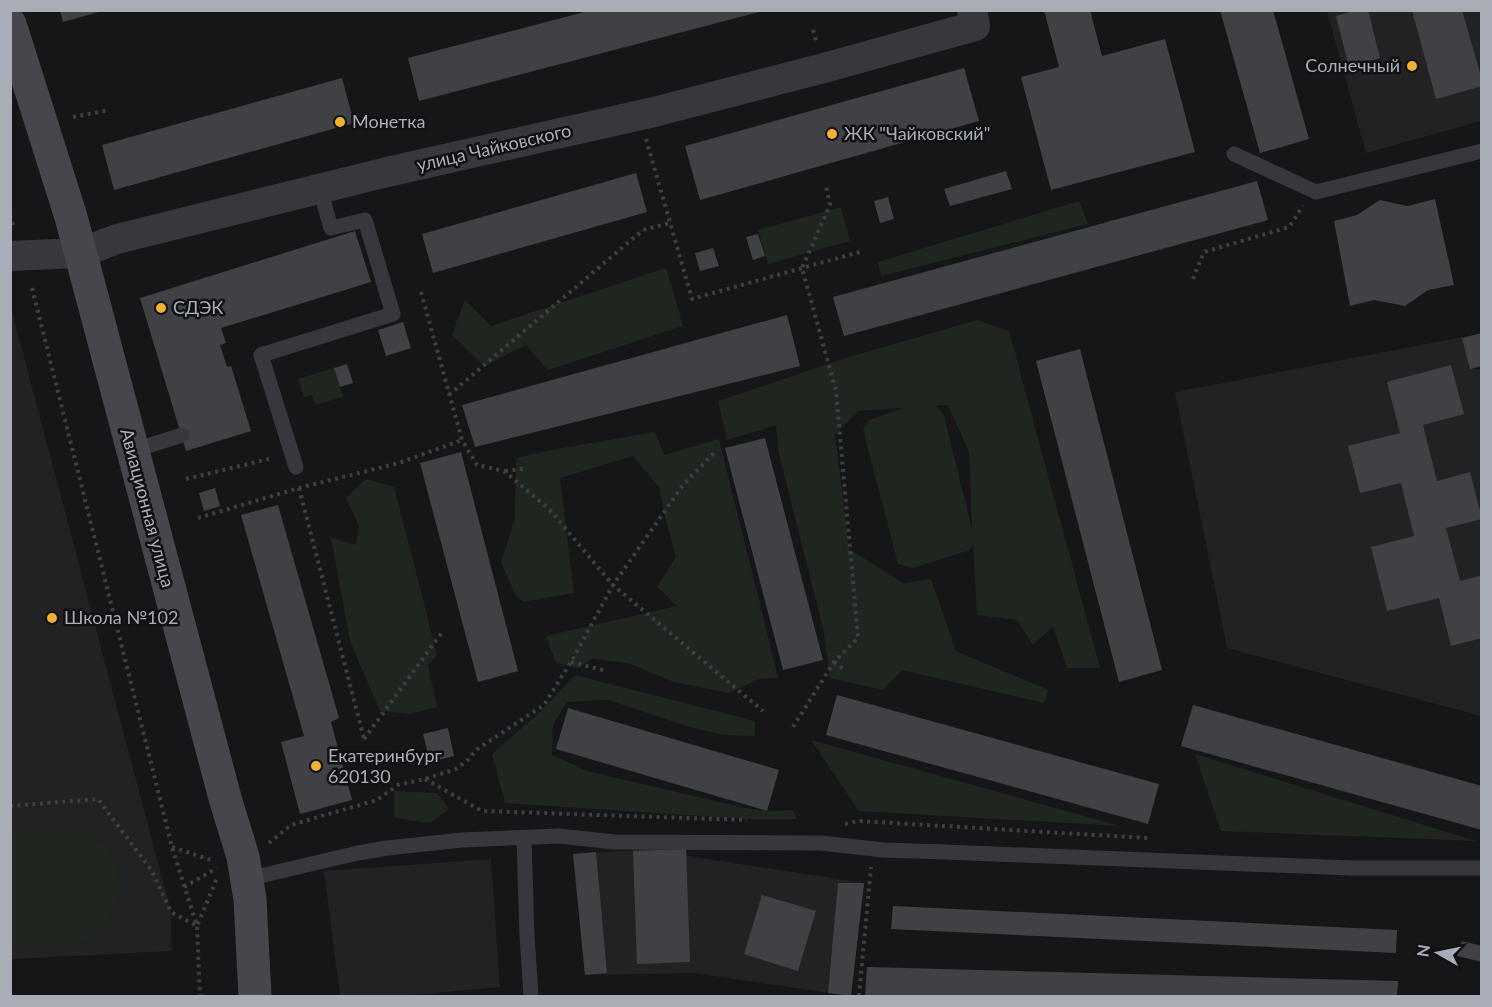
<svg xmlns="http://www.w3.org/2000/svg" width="1492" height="1007" viewBox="0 0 1492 1007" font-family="Lato,sans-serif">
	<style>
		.built { fill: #222225 }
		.green { fill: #1e261f; fill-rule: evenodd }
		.building { fill: #404145 }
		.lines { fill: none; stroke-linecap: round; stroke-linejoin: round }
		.path { stroke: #3d3f44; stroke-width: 4; stroke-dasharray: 3 4.5; stroke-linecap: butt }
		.lane { stroke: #37383d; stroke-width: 15 }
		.street { stroke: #37383d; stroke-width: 30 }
		.secondary { stroke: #45474d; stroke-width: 33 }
		.poi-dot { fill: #f2b134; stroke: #111113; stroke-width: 2 }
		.labels { text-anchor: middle; stroke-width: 5; stroke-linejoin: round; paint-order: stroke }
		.poi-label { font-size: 18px; fill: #a8adb8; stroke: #111113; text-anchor: start }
		.street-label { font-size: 18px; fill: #a8adb8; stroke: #111113 }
	</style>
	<rect width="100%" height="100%" fill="#161618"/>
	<g class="built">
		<path d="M1327 11H1481V121L1366 153Z"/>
		<path d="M10 304 171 912 172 951 11 959Z"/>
		<path d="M1463 337 1471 368 1481 370V716L1227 648 1175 392Z"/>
		<path d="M685 847 688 856 864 883 851 996 694 973 585 975 573 854Z"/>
		<path d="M491 859 500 987 401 996H340L324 871Z"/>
	</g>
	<g class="green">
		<path d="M1079 201 1088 224 881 276 878 262Z"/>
		<path d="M841 207 850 241 768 264 758 230Z"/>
		<path d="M666 268 683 326 548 370 526 345 484 366 452 335 465 300 491 326Z"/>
		<path d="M977 320 1009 331 1100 668H1067L1053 626 1033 645 1017 620 977 615 973 544 970 550 913 568 898 564 863 429 869 420 903 408 859 411 835 434 849 549 903 583 931 579 956 651 1048 690 1044 703 902 670 883 690 830 678 823 628 778 450 776 425 727 440 718 401 846 358ZM948 405 969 452 972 529 944 416 936 406Z"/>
		<path d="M334 368 343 397 315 405 312 395 304 397 298 379Z"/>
		<path d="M655 432 664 455 719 439 778 678 759 679 729 693 674 682 628 663 592 659 578 668 556 663 546 636 677 606 657 587 676 557 665 517 659 487 633 456 560 478 574 593 523 602 516 596 501 562 515 519 516 458 551 450Z"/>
		<path d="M366 479 394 487 437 655 428 665 437 707 409 714 380 711 350 641 331 538 356 545 359 526 346 498Z"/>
		<path d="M575 675 755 721V736L723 735 686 726 608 700 567 702 553 725 552 755 587 771 745 808 769 811 793 810 797 819H747L505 803 492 754 541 711Z"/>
		<path d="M811 740 1120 826 859 811Z"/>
		<path d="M1195 754 1476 841 1221 831Z"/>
		<path d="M394 791 437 793 449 809 430 823 394 818Z"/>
		<path d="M11 830H77L104 844 118 871 119 898 105 924 89 940 74 946 11 947Z"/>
	</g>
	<g class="building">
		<path d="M60 10H102V11L63 22Z"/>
		<path d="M592 10 763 11 419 101 408 58Z"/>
		<path d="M1044 10H1090L1102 56 1165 39 1195 152 1051 190 1021 77 1059 67Z"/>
		<path d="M1220 10H1273L1309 139 1260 153Z"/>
		<path d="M1357 10H1368L1380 58 1349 67 1336 16Z"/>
		<path d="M1412 10H1462L1482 80V86L1436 99Z"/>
		<path d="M964 68 979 121 700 200 685 146Z"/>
		<path d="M342 78 354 123 114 190 102 145Z"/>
		<path d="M1006 171 1012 189 950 206 944 189Z"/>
		<path d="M636 173 647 212 433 273 422 234Z"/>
		<path d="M1257 181 1268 220 844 336 833 297Z"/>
		<path d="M888 197 894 219 880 223 874 201Z"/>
		<path d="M1435 199 1454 285 1428 290 1405 306 1374 300 1350 306 1334 221 1357 215 1380 200 1407 206Z"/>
		<path d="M355 231 371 282 221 328 226 343 220 345 227 367 231 366 251 431 186 451 140 298Z"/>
		<path d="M758 234 765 256 753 260 746 237Z"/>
		<path d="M713 248 719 266 700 271 695 253Z"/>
		<path d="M787 315 800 366 475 447 462 405Z"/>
		<path d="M403 322 411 348 386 356 378 330Z"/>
		<path d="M1482 333V366L1470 369 1462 338Z"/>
		<path d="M1080 349 1162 670 1119 682 1036 361Z"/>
		<path d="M347 364 353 383 340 387 334 368Z"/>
		<path d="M1451 365 1464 414 1423 425 1437 481 1470 472 1482 519 1446 528 1460 581 1482 575V638L1451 646 1439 598 1387 611 1371 547 1414 536 1401 483 1360 493 1348 446 1400 433 1387 382Z"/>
		<path d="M765 438 823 660 783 670 725 448Z"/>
		<path d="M461 452 518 671 478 682 420 463Z"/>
		<path d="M215 488 220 506 204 511 199 493Z"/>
		<path d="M278 505 339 718 331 722 352 800 300 814 281 742 304 736 241 515Z"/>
		<path d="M837 695 1159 784 1148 824 826 735Z"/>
		<path d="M1193 705 1482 786V830L1181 746Z"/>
		<path d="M568 708 779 770 767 811 556 749Z"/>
		<path d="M448 728 454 756 430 762 423 734Z"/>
		<path d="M686 849 690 962 637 964 633 851Z"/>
		<path d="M596 852 607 973 585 975 573 854Z"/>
		<path d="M838 883H864L851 996 828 993Z"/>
		<path d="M762 895 816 911 798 971 744 954Z"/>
		<path d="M893 906 1397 930 1396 953 891 929Z"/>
		<path d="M1462 941 1482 946V962L1457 956Z"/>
		<path d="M867 967 1398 981 1397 996H865Z"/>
	</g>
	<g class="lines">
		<g class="path">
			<path d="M813 30 817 44"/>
			<path d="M73 117 109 110"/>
			<path d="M646 139 692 299 863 251"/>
			<path d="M10 215 14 228"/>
			<path d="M1193 279 1204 252 1289 227 1303 206"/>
			<path d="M32 288 172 847 197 926 200 996"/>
			<path d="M421 292 462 440 477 465 504 471 549 509 613 585 763 711"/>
			<path d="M449 395 643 230 670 223"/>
			<path d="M505 471 523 469"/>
			<path d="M186 479 273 458"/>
			<path d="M299 488 364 739"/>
			<path d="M198 518 299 488 399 463 462 440"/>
			<path d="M571 662 607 671"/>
			<path d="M834 662 846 671"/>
			<path d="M793 727 834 662 858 638 836 391 802 268 830 205 826 186"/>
			<path d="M364 739 443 631"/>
			<path d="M425 779 482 811 747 820"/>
			<path d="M10 806 98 799 152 871 171 912 197 926 217 878"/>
			<path d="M845 824 858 821 1148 838"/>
			<path d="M269 843 291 825 377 800 398 785 425 779 456 769 469 759 476 750 544 705 571 662 613 585 683 485 715 452"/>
			<path d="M172 847 214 861"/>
			<path d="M184 887 217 868"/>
			<path d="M859 996 871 867"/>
		</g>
		<g class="lane">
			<path d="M1234 154 1316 192 1482 151"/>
			<path d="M132 451 182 435"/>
			<path d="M296 467 261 355 393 314 365 220 331 228 320 189"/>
			<path d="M524 838 527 935 531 996"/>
			<path d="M247 879 358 853 387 848 462 840 559 836 614 842 821 843 883 850 944 852 1351 868H1482"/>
		</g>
		<path class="street" d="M10 256 80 253 117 239 387 172 654 112 824 68 975 26 972 10"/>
		<path class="secondary" d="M10 24 71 217 225 798 243 857 250 899 255 996"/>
	</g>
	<g class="poi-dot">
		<circle cx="1412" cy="66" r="6"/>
		<circle cx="340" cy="122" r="6"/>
		<circle cx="832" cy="134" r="6"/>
		<circle cx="161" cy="308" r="6"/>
		<circle cx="52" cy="618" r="6"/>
		<circle cx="316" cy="766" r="6"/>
	</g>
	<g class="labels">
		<g class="poi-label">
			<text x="1400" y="72" text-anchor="end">Солнечный</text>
			<text x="352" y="128">Монетка</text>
			<text x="844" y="140">ЖК "Чайковский"</text>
			<text x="173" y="314">СДЭК</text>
			<text x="64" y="624">Школа №102</text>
			<text x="328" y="762">Екатеринбург<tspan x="328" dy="21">620130</tspan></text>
		</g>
		<g class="street-label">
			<text transform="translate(494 148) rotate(-13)" y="6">улица Чайковского</text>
			<text transform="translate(147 508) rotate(75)" y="6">Авиационная улица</text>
		</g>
	</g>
	<rect width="1492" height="1007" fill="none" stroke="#a8adb8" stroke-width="24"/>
	<g transform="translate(1438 953) rotate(279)" stroke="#111113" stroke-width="4.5" paint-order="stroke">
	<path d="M0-4.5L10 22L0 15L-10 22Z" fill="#a8adb8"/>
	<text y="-9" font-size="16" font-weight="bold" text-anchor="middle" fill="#a8adb8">N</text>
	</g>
</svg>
